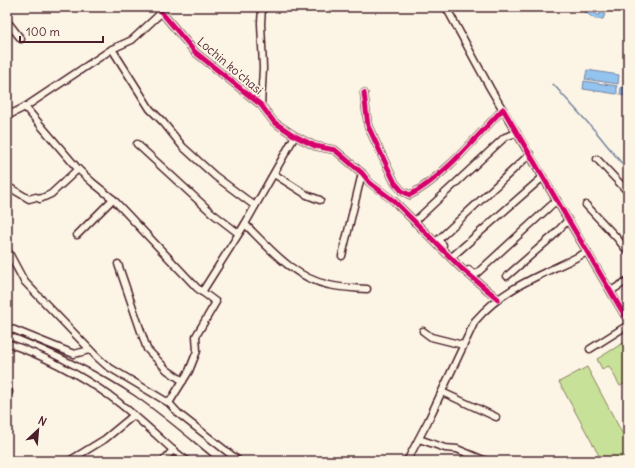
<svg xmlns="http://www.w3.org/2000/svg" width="635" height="468" viewBox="0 0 635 468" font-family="Delius,sans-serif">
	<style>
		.green { fill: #c8e198; stroke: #898062 }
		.water { fill: #93c4ef; stroke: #7682a1 }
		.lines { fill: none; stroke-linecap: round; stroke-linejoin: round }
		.stream { stroke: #7682a1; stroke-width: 1.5 }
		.minor-casing { stroke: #4a1f2b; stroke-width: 9 }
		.minor { stroke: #fcf5e5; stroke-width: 6 }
		.rail { stroke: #4a1f2b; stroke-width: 1.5 }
		.cycleway-casing { stroke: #fcf5e5; stroke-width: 8 }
		.cycleway { stroke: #d6006c; stroke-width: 5 }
		.labels { text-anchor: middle; stroke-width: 3.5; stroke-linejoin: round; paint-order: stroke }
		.street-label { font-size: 12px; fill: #4a1f2b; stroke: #fcf5e5 }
	</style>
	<rect width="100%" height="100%" fill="#fcf5e5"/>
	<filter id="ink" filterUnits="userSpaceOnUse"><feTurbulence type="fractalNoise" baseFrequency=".025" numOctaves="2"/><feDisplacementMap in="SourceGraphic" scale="8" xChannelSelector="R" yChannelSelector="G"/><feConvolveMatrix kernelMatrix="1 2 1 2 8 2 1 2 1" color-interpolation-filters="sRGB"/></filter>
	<g filter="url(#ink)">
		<g class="green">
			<path d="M628 340V382L620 386 609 366 602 369 597 359Z"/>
			<path d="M587 367 628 444V455L618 461H602L559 382Z"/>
		</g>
		<g class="water">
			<path d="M578 7H586L598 15H600V12L593 7H600L605 14 603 19H595Z"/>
			<path d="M587 70 619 75 618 84 585 79Z"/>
			<path d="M584 81 617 86V94L583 89Z"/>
			<path d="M621 87 628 88V96L620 95Z"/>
		</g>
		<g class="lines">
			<path class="stream" d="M553 84 597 133 628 171"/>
			<defs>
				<g id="minor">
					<path d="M157 7 195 52 261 105 274 122 295 136 315 146 335 150 362 173 370 183 394 201 461 268 498 299"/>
					<path d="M446 7 490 88 628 321"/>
					<path d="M7 21 21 39"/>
					<path d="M112 49 150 109 163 122 183 147 215 176 255 206"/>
					<path d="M364 93 368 126 395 183 402 191 410 195C444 177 476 137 503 109"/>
					<path d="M261 105 263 68 261 23 262 7"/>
					<path d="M25 107 78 169 92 182 113 199 197 288 216 302 196 336 197 351 189 371 169 403"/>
					<path d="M7 116 25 107 112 49 132 40 161 13"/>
					<path d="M137 144 212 213 238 233"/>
					<path d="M597 159 628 192"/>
					<path d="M274 174 307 195 320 200"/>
					<path d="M7 186 29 199 36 197 40 199 51 194 78 169"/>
					<path d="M586 205 617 238 628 252"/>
					<path d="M414 222 505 137 517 133"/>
					<path d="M245 224C269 248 294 278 329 285 341 288 354 288 367 289"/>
					<path d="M77 235 113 199"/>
					<path d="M443 245 438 240 530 154"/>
					<path d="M7 253H9L24 281 97 357 107 366 169 403 179 414 239 461"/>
					<path d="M454 255 543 177"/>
					<path d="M342 256 362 173"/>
					<path d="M118 264 147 349 167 370 183 381"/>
					<path d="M469 270 475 275 557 200"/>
					<path d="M507 276 553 236 568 220"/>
					<path d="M611 291 628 280"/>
					<path d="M202 292 245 224 295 136"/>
					<path d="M7 327 69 352 74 354 90 350"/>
					<path d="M423 331 431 337 463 345"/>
					<path d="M7 343C42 355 80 375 110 396 132 412 152 431 173 450"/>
					<path d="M590 349 628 325"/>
					<path d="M7 387 9 392"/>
					<path d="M442 392 496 417"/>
					<path d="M419 439 445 448 457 449 486 461"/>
					<path d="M69 461 105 439 134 415"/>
					<path d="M163 461 173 450 187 461"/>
					<path d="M407 461 428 421 475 321C507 284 546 274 587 252"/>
				</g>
			</defs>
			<use href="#minor" class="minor-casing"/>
			<use href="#minor" class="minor"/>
			<path class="rail" d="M7 331C52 349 95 369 135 396 164 416 190 439 217 461"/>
			<defs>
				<g id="cycleway">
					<path d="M157 7 195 52 261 105 274 122 295 136 315 146 335 150 362 173 370 183 394 201 461 268 498 299"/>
					<path d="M364 93 368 126 395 183 402 191 410 195C444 177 476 137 503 109L628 321"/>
				</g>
			</defs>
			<use href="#cycleway" class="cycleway-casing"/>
			<use href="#cycleway" class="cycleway"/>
		</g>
	</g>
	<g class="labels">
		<g class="street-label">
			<text transform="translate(230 66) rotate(40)" y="4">Lochin ko'chasi</text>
		</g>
	</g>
	<rect width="635" height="468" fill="none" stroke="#fcf5e5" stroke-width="24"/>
	<rect x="12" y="12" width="611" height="444" fill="none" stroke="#4a1f2b" stroke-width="1.5" filter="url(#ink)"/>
	<g transform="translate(38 430) rotate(26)" stroke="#fcf5e5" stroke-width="3" paint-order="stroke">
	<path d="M0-3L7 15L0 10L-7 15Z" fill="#4a1f2b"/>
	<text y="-6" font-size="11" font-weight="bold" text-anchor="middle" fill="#4a1f2b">N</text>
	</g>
	<path d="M20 36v6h83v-6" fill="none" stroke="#4a1f2b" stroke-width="2"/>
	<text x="26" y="36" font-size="12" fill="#4a1f2b" stroke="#fcf5e5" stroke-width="3" paint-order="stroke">100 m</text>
</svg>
